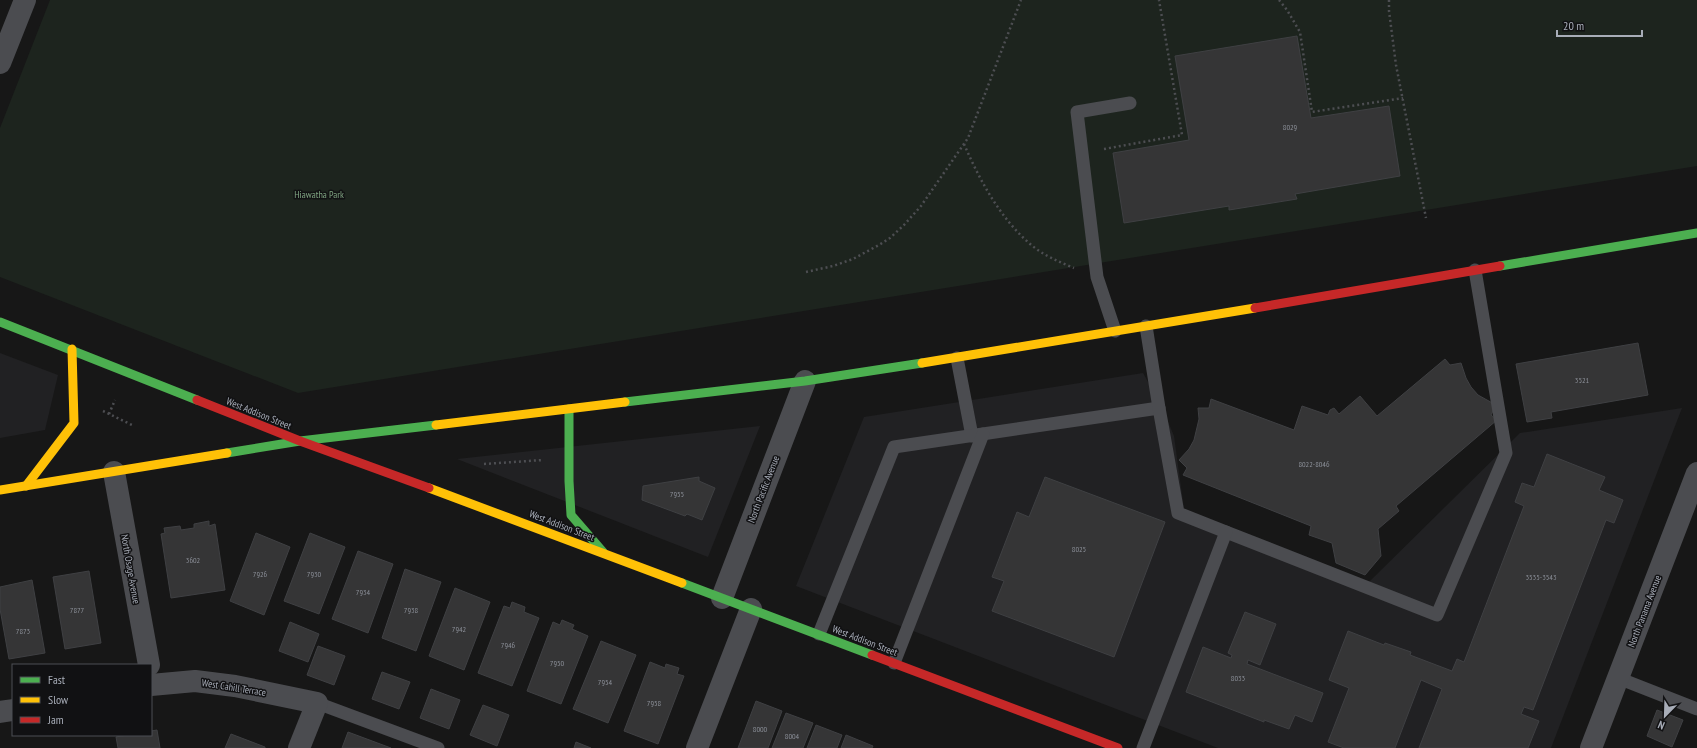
<svg xmlns="http://www.w3.org/2000/svg" width="1697" height="748" viewBox="0 0 1697 748" font-family="'PT Sans Narrow',sans-serif">
	<style>
		.built { fill: #212123 }
		.green { fill: #1d241e }
		.building { fill: #353536; stroke: #3f4043 }
		.lines { fill: none; stroke-linecap: round; stroke-linejoin: round }
		.path { stroke: #4d4e52; stroke-width: 2.5; stroke-dasharray: 2 3; stroke-linecap: butt }
		.lane { stroke: #4b4c50; stroke-width: 13 }
		.street { stroke: #4b4c50; stroke-width: 22 }
		.fast { stroke: #4caf50; stroke-width: 9 }
		.slow { stroke: #ffc107; stroke-width: 9 }
		.jam { stroke: #c62828; stroke-width: 9 }
		.labels { text-anchor: middle; stroke-width: 3; stroke-linejoin: round; paint-order: stroke }
		.number-label { font-size: 8px; fill: #8b8f98 }
		.park-label { font-size: 10px; fill: #7fa381; stroke: #111113 }
		.street-label { font-size: 10px; fill: #a8adb8; stroke: #111113 }
	</style>
	<rect width="100%" height="100%" fill="#171717"/>
	<g class="built">
		<path d="M0 353 58 375 45 430 0 438Z"/>
		<path d="M1143 373 1160 403 1174 436 1184 509 1369 582 1520 433 1682 408 1551 748H1218L796 586 864 417Z"/>
		<path d="M760 426 708 557 457 459Z"/>
	</g>
	<path class="green" d="M50 0H1697V166L298 393 0 277V128Z"/>
	<g class="building">
		<path d="M1297 36 1311 118 1389 106 1400 176 1295 194 1297 199 1229 210V206L1124 223 1113 153 1189 140 1175 56Z"/>
		<path d="M1638 343 1648 395 1551 412 1552 418 1527 422 1516 364Z"/>
		<path d="M1445 359 1450 365 1461 363 1466 378 1471 387 1478 395 1496 405 1491 415 1497 420 1396 506 1399 511 1378 529 1381 556 1365 575 1336 563 1332 543 1309 535 1311 526 1183 475 1187 468 1179 460 1189 449 1194 440 1199 419 1198 408H1209L1211 399 1294 430 1302 406 1328 415 1330 410 1334 408 1339 414 1360 396 1377 416Z"/>
		<path d="M1547 454 1605 477 1599 490 1623 500 1614 523 1606 520 1533 710 1524 707 1521 714 1539 721 1528 748H1419L1442 689 1421 680 1395 748H1344L1328 742 1349 688 1329 680 1348 631 1384 645 1385 643 1411 652 1410 655 1452 671 1457 659 1464 662 1524 506 1515 502 1522 483 1534 487Z"/>
		<path d="M699 477V481L715 488 702 520 687 514 685 516 642 500 643 486Z"/>
		<path d="M1045 477 1165 522 1114 657 992 611 1004 581 992 577 1017 512 1029 517Z"/>
		<path d="M209 521V526L215 524 225 590 171 598 161 534 165 533 164 528 180 526 181 530 194 528V524Z"/>
		<path d="M256 533 290 547 264 615 230 601Z"/>
		<path d="M310 533 345 547 319 614 284 601Z"/>
		<path d="M358 551 393 564 368 633 332 619Z"/>
		<path d="M405 569 441 582 416 651 382 638Z"/>
		<path d="M89 571 101 643 65 649 53 577Z"/>
		<path d="M32 580 45 653 9 659 0 609V587Z"/>
		<path d="M455 588 490 602 464 670 429 656Z"/>
		<path d="M512 602 525 607 524 612 539 618 512 686 478 673 504 606 510 608Z"/>
		<path d="M1245 612 1276 624 1260 665 1248 660 1247 664 1323 693 1312 722 1295 715 1289 729 1264 720V722L1186 692 1203 647 1231 658 1232 655 1228 653Z"/>
		<path d="M562 620 574 625 572 629 588 636 561 704 527 691 553 622 560 625Z"/>
		<path d="M290 622 319 634 308 662 279 651Z"/>
		<path d="M601 641 636 655 608 723 573 709Z"/>
		<path d="M318 646 345 656 334 685 307 675Z"/>
		<path d="M650 662 665 668 666 664 679 668 677 674 684 676 658 744 624 731Z"/>
		<path d="M382 672 410 682 399 709 372 699Z"/>
		<path d="M431 689 460 700 449 729 420 718Z"/>
		<path d="M756 701 782 711 768 748H738Z"/>
		<path d="M483 705 509 715 497 746 470 735Z"/>
		<path d="M1657 710 1683 720 1672 747 1647 736Z"/>
		<path d="M786 713 813 723 803 748H772Z"/>
		<path d="M816 725 842 735 837 748H807Z"/>
		<path d="M157 730 160 748H118L116 737 127 735H151V731Z"/>
		<path d="M348 732 391 748H342Z"/>
		<path d="M231 734 265 747V748H225Z"/>
		<path d="M846 735 873 746 872 748H841Z"/>
		<path d="M576 742 591 748H574Z"/>
	</g>
	<g class="lines">
		<g class="path">
			<path d="M1279 0 1287 10 1300 32 1312 112 1403 98"/>
			<path d="M1389 0V11L1396 65 1426 218"/>
			<path d="M964 144C980 181 1002 222 1035 248 1047 257 1060 262 1074 268"/>
			<path d="M1104 149 1182 135 1159 0"/>
			<path d="M806 272 833 266 853 259 879 245 890 238 904 225 921 206 968 138 1021 0"/>
			<path d="M103 411 132 425"/>
			<path d="M109 414 115 400"/>
			<path d="M484 464 543 460"/>
		</g>
		<g class="lane">
			<path d="M1115 331 1097 277 1077 112 1130 103"/>
			<path d="M957 358 972 436"/>
			<path d="M1226 532 1437 615 1506 453 1475 270"/>
			<path d="M819 634 894 447 1159 408"/>
			<path d="M894 663 983 434"/>
			<path d="M1618 678 1697 709"/>
			<path d="M317 703 438 748"/>
			<path d="M1143 748 1226 532 1178 513 1159 408 1146 326"/>
		</g>
		<g class="street">
			<path d="M0 63 25 0"/>
			<path d="M114 472 149 665"/>
			<path d="M722 598 805 381"/>
			<path d="M151 685 195 681 235 686 317 703 299 748"/>
			<path d="M0 712 13 710"/>
			<path d="M697 748 751 609"/>
			<path d="M1591 748 1697 473"/>
		</g>
		<g class="fast">
			<path d="M1500 266 1697 233"/>
			<path d="M0 322 197 400"/>
			<path d="M625 402 805 381 922 363"/>
			<path d="M569 409V481L571 515 603 552"/>
			<path d="M227 453 300 441 436 425"/>
			<path d="M682 583 872 655"/>
		</g>
		<g class="slow">
			<path d="M922 363 1255 308"/>
			<path d="M436 425 625 402"/>
			<path d="M26 486 74 423 72 349"/>
			<path d="M429 488 682 583"/>
			<path d="M0 490 227 453"/>
		</g>
		<g class="jam">
			<path d="M1255 308 1500 266"/>
			<path d="M197 400 300 441 429 488"/>
			<path d="M872 655 1118 748"/>
		</g>
	</g>
	<g class="labels">
		<g class="number-label">
			<text x="1290" y="130">8029</text>
			<text x="1582" y="383">3521</text>
			<text x="1314" y="467">8022-8046</text>
			<text x="677" y="497">7955</text>
			<text x="1079" y="552">8025</text>
			<text x="193" y="563">3602</text>
			<text x="260" y="577">7926</text>
			<text x="314" y="577">7930</text>
			<text x="1541" y="580">3535-3543</text>
			<text x="363" y="595">7934</text>
			<text x="77" y="613">7877</text>
			<text x="411" y="613">7938</text>
			<text x="459" y="632">7942</text>
			<text x="23" y="634">7873</text>
			<text x="508" y="648">7946</text>
			<text x="557" y="666">7950</text>
			<text x="1238" y="681">8033</text>
			<text x="605" y="685">7954</text>
			<text x="654" y="706">7958</text>
			<text x="760" y="732">8000</text>
			<text x="792" y="739">8004</text>
		</g>
		<g class="park-label">
			<text x="319" y="198">Hiawatha Park</text>
		</g>
		<g class="street-label">
			<text transform="translate(259 413) rotate(22)" y="4">West Addison Street</text>
			<text transform="translate(763 489) rotate(-69)" y="4">North Pacific Avenue</text>
			<text transform="translate(562 525) rotate(21)" y="4">West Addison Street</text>
			<text transform="translate(131 569) rotate(80)" y="4">North Osage Avenue</text>
			<text transform="translate(1644 611) rotate(-69)" y="4">North Panama Avenue</text>
			<text transform="translate(865 640) rotate(21)" y="4">West Addison Street</text>
			<text transform="translate(234 687) rotate(9)" y="4">West Cahill Terrace</text>
		</g>
	</g>
	<rect x="12" y="664" width="140" height="72" fill="#111113" stroke="#4d4f55"/>
	<rect x="20" y="677" width="20" height="6" fill="#4caf50" stroke="#4d4f55"/>
	<text x="48" y="684" font-size="12" fill="#a8adb8">Fast</text>
	<rect x="20" y="697" width="20" height="6" fill="#ffc107" stroke="#4d4f55"/>
	<text x="48" y="704" font-size="12" fill="#a8adb8">Slow</text>
	<rect x="20" y="717" width="20" height="6" fill="#c62828" stroke="#4d4f55"/>
	<text x="48" y="724" font-size="12" fill="#a8adb8">Jam</text>
	<g transform="translate(1665 716) rotate(203)" stroke="#111113" stroke-width="3" paint-order="stroke">
	<path d="M0-3L7 15L0 10L-7 15Z" fill="#a8adb8"/>
	<text y="-6" font-size="11" font-weight="bold" text-anchor="middle" fill="#a8adb8">N</text>
	</g>
	<path d="M1557 30v6h85v-6" fill="none" stroke="#a8adb8" stroke-width="2"/>
	<text x="1563" y="30" font-size="12" fill="#a8adb8" stroke="#111113" stroke-width="3" paint-order="stroke">20 m</text>
</svg>
